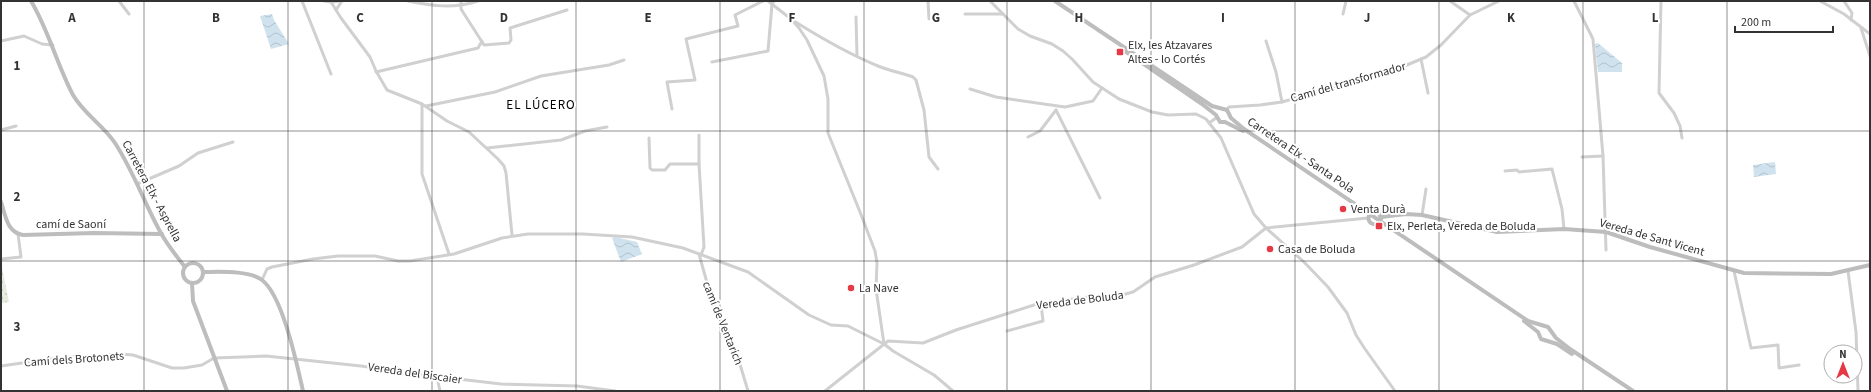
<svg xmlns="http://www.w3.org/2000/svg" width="1871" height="392" viewBox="0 0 1871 392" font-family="'Source Sans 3',sans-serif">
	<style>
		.park { fill: url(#park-dots) }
		.water { fill: url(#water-waves) }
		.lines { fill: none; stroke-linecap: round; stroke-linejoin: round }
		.street { stroke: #d0d0d0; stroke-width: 3 }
		.secondary { stroke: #bdbdbd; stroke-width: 4 }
		.grid { fill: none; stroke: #333; stroke-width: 1; stroke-opacity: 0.55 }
		.poi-dot { fill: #e63946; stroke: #fff; stroke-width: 1.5 }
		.labels { text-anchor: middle; stroke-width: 4; stroke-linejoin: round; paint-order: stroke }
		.poi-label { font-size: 12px; fill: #333; stroke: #fff; text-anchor: start }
		.street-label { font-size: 12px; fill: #333; stroke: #fff }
		.neighbourhood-label { font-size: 13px; letter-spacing: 1px; fill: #000; stroke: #fff }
		.grid-label { font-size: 13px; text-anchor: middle; font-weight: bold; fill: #333; stroke: #fff; stroke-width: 4; stroke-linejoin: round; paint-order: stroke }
	</style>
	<defs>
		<pattern id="park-dots" width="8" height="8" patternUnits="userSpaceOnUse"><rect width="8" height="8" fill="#e6ecdf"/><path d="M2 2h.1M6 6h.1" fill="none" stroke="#c6cbc0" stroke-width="1.8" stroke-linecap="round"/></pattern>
		<pattern id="water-waves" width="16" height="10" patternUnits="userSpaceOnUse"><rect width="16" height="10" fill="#cfe2ee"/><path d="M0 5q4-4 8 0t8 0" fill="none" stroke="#b2c2cd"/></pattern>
	</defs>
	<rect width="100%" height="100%" fill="#fff"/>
	<path class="park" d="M1 263 9 302 1 303Z"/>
	<g class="water">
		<path d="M272 14 274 20 289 44 271 49 260 16Z"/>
		<path d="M1598 43 1622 63V72H1598L1595 44Z"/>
		<path d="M1775 162 1776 174 1754 177 1753 165Z"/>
		<path d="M615 237 637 242 642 254 621 262 612 238Z"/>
	</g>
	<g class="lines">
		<g class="street">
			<path d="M119 1 129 14"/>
			<path d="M302 1 331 74"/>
			<path d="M324 1 331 2 341 18 370 57 376 71 387 90 422 104 447 121 469 132 498 159 504 166 506 173 512 235"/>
			<path d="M408 1C433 6 453 9 478 1"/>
			<path d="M461 1V9L484 45 509 43 511 40 510 28 567 10"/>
			<path d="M768 1 791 19 799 28 807 40 824 76 828 99V133L860 212 875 251 877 263 876 289 884 344"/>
			<path d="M928 1 929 19"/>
			<path d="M990 1 1018 29 1030 36 1052 44 1063 51 1072 59 1093 82 1119 99 1152 112 1168 115 1196 114 1206 119 1221 138 1254 214 1266 228 1304 262 1328 287 1347 313 1356 335 1365 349 1395 391"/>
			<path d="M1450 1 1470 15"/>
			<path d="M1574 1 1593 39 1603 156 1606 250"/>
			<path d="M1661 1 1659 93 1674 113 1680 126 1682 138"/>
			<path d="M1820 1 1844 14 1870 34"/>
			<path d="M1844 1 1852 13 1851 20"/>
			<path d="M331 2 340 1"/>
			<path d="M336 10 342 1"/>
			<path d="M965 14H1003"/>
			<path d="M1343 14 1346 1"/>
			<path d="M856 17 857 56"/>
			<path d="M794 21C821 38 849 54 878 66 890 71 902 73 913 77L916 80 924 110 929 157 938 169"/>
			<path d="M1861 28 1870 56"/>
			<path d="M1 41 24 36 42 44 53 45"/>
			<path d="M1266 41 1276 72 1282 102"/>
			<path d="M1421 59 1428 93"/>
			<path d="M712 62 768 51 772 4 774 1"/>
			<path d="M376 72 478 48 482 41"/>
			<path d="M970 89 996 97 1065 107 1093 101 1102 88"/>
			<path d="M422 104V174L449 254"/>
			<path d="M426 106 495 92 541 76 609 65 624 60"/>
			<path d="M672 109 667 82 695 80 686 39 738 26 735 15 763 1"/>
			<path d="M1056 110 1100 198"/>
			<path d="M1226 110 1229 107 1260 105 1282 102 1402 67 1426 57 1441 45 1470 15 1499 1"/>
			<path d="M1209 123 1216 118"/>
			<path d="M1 130 16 126"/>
			<path d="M699 135V164L704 247 701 255"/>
			<path d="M1028 137 1040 131 1056 110"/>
			<path d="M649 138 650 168 652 170H665L670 164H699"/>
			<path d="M487 148 561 140 585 131 607 127"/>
			<path d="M1582 157 1603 156"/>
			<path d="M1505 171 1517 170 1519 172 1552 169 1562 209 1564 229"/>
			<path d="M137 184 179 166 198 153 233 142"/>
			<path d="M1422 215 1426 189"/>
			<path d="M699 254 713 304 736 351 748 391"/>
			<path d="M1 259 21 257 18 234"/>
			<path d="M1734 271 1751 348 1778 345 1779 368 1799 365"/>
			<path d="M1848 271 1856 332 1858 391"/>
			<path d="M262 280 267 269 272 267 313 259 338 256H375L398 261H410L454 254 502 238 528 234H583L632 237 683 248 748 272 809 315 831 325 848 326 884 344 893 351 934 375 953 391"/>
			<path d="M1007 331 1043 321 1041 304"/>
			<path d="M1 366 57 358 120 354 133 355 172 368H184L202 365 214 358 266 356 361 366 407 373 501 384 577 386 615 391"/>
			<path d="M437 377 440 391"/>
			<path d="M825 391 888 341 923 343 956 330 1037 304 1088 297 1122 295 1133 292 1155 277 1194 265 1242 247 1266 228 1368 218"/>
		</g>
		<g class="secondary">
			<path d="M31 1C49 31 57 65 73 95 84 114 103 125 115 143 134 172 145 205 162 235 169 247 177 257 185 267"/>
			<path d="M1055 1 1212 106 1227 110 1231 118 1244 129 1528 321 1548 327 1556 338 1570 349 1633 391"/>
			<path d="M1122 49 1202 104 1216 115 1220 122H1225L1243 131"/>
			<path d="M1 202C6 217 7 232 23 235L94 233 162 234"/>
			<path d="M1370 213 1374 211 1379 213 1381 219"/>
			<path d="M1369 215C1367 223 1373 226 1379 223"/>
			<path d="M1381 217 1406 214 1422 215 1497 232 1564 229 1606 232 1650 247 1744 273 1831 274 1870 265"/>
			<circle cx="193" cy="273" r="10"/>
			<path d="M203 272C219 272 249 270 262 280 283 296 297 365 303 391"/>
			<path d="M192 283 193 301 227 391"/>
			<path d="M1524 321 1538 332 1541 339 1557 344 1572 354"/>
		</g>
	</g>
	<path class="grid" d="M144 1V391M288 1V391M432 1V391M576 1V391M720 1V391M864 1V391M1007 1V391M1151 1V391M1295 1V391M1439 1V391M1583 1V391M1727 1V391M1 131H1870M1 261H1870"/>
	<g class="poi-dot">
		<rect x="1116" y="48" width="8" height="8" rx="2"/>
		<circle cx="1343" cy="209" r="4"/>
		<rect x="1375" y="222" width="8" height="8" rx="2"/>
		<circle cx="1270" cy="249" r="4"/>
		<circle cx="851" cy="288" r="4"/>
	</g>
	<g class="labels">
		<g class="poi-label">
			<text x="1128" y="49">Elx, les Atzavares<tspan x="1128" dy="14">Altes - lo Cortés</tspan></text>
			<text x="1351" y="213">Venta Durà</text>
			<text x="1387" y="230">Elx, Perleta, Vereda de Boluda</text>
			<text x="1278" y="253">Casa de Boluda</text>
			<text x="859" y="292">La Nave</text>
		</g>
		<g class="street-label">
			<text transform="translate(1348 82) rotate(-16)" y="4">Camí del transformador</text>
			<text transform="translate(1301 155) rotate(34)" y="4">Carretera Elx - Santa Pola</text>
			<text transform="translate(152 191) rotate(62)" y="4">Carretera Elx - Asprella</text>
			<text x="71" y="228">camí de Saoní</text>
			<text transform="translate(1652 237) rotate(16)" y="4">Vereda de Sant Vicent</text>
			<text transform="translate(1080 300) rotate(-7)" y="4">Vereda de Boluda</text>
			<text transform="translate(723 323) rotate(68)" y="4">camí de Ventarich</text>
			<text transform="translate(74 359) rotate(-4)" y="4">Camí dels Brotonets</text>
			<text transform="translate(415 373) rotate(8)" y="4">Vereda del Biscaier</text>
		</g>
		<g class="neighbourhood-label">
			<text x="541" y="109">EL LÚCERO</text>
		</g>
	</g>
	<g class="grid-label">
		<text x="72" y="22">A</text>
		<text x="216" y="22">B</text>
		<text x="360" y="22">C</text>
		<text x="504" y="22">D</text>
		<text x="648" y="22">E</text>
		<text x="792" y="22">F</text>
		<text x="936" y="22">G</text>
		<text x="1079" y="22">H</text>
		<text x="1223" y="22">I</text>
		<text x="1367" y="22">J</text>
		<text x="1511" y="22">K</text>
		<text x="1655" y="22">L</text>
		<text x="17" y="70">1</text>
		<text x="17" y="201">2</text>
		<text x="17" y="331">3</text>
	</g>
	<rect width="1871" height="392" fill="none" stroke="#333333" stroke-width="4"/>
	<g transform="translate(1843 364)"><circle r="19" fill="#ffffff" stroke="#adadad"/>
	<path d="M0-3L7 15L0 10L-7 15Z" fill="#e63946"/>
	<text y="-6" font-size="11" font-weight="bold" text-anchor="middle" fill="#333333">N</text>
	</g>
	<path d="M1735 26v6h98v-6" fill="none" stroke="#333333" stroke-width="2"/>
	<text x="1741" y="26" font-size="12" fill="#333333" stroke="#ffffff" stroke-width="3" paint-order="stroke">200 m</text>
</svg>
